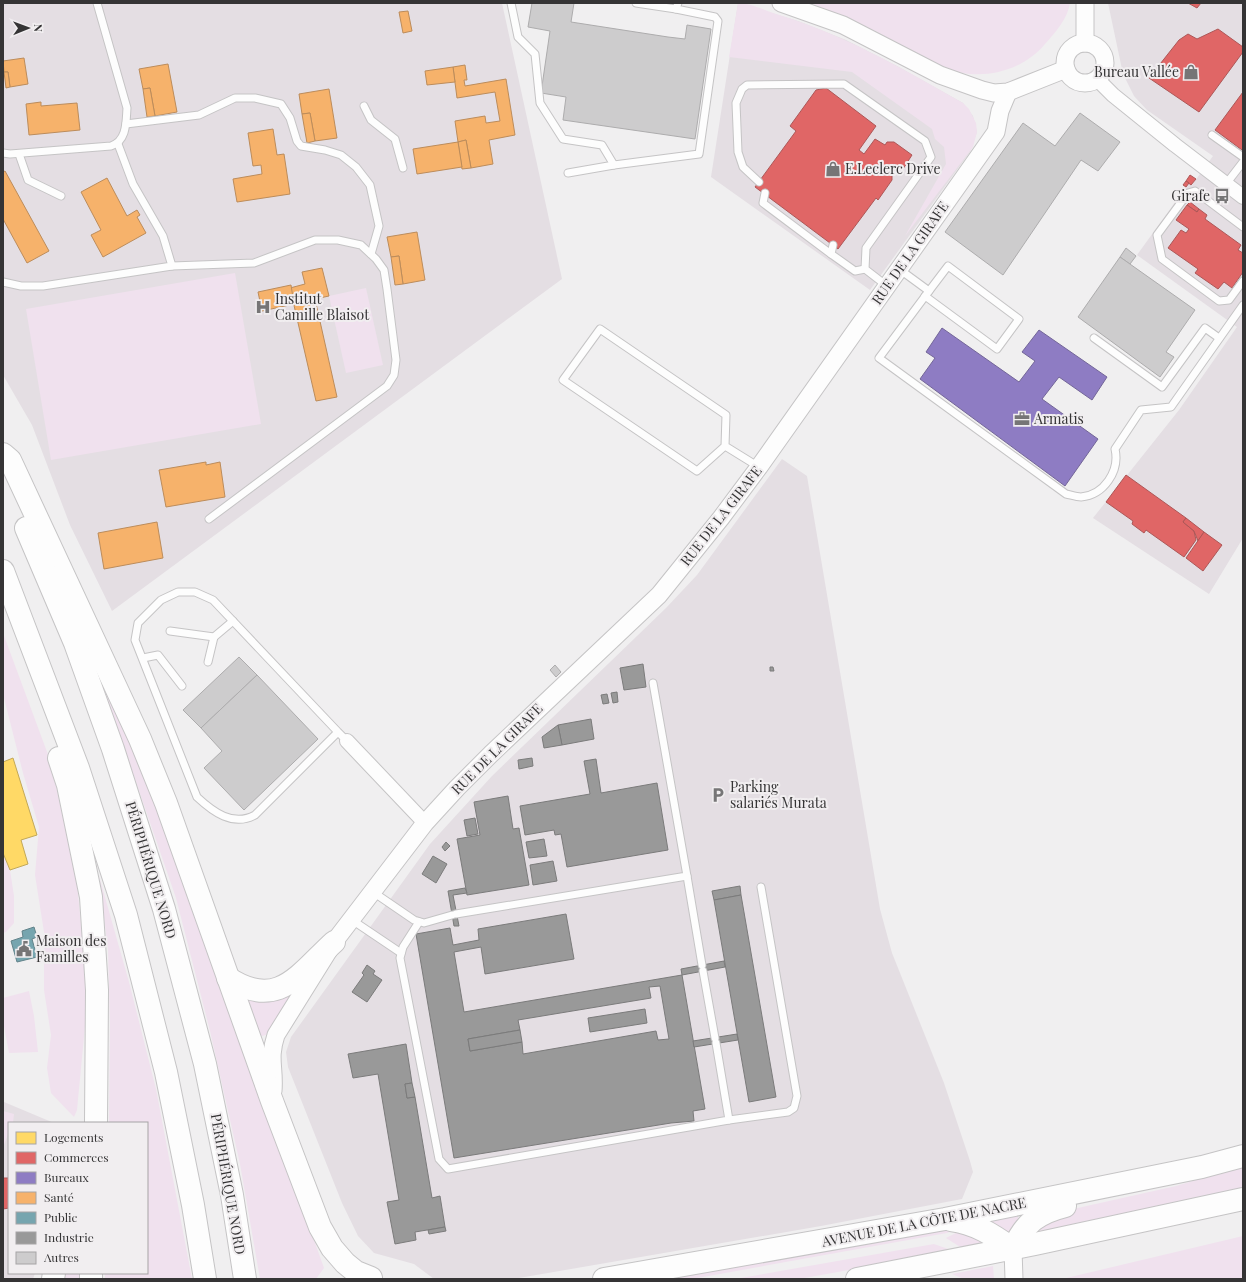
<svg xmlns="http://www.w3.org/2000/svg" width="1246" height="1282" viewBox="0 0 1246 1282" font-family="'Playfair Display',serif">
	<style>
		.built { fill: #e4dee3 }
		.green { fill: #f0e1ee }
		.homes { fill: #ffd966; stroke: #c2a857 }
		.shops { fill: #e06666; stroke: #ad5757 }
		.offices { fill: #8e7cc3; stroke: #736698 }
		.health { fill: #f6b26b; stroke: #bc8c5b }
		.public { fill: #76a5af; stroke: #62838a }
		.industry { fill: #999; stroke: #7b7b7b; fill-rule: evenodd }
		.building { fill: #cdcccd; stroke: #adacad }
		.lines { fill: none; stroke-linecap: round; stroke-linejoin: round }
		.service-casing { stroke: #c5c4c5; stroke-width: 9 }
		.minor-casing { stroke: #c5c4c5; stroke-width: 16 }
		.tertiary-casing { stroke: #c5c4c5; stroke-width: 19 }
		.primary-casing { stroke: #c5c4c5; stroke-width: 24 }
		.trunk-casing { stroke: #c5c4c5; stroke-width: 24 }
		.service { stroke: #fdfdfd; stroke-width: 7 }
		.minor { stroke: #fdfdfd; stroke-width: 14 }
		.tertiary { stroke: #fdfdfd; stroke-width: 17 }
		.primary { stroke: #fdfdfd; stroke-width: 22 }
		.trunk { stroke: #fdfdfd; stroke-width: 22 }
		.labels { text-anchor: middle; stroke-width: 4; stroke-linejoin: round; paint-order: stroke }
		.poi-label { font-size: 14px; fill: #353435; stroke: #f1eef0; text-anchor: start }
		.street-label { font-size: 14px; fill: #353435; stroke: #f1eef0 }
	</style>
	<rect width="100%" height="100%" fill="#f0eff0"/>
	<g class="built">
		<path d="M3 3H502L562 279 112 611 70 525 32 425 3 375Z"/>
		<path d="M738 3 798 21 846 40 897 66 963 103 973 116 977 132 970 152 870 290 711 177Z"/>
		<path d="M1108 3H1243V538L1209 594 1093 518 1179 410 1237 327 1137 255 1189 183 1192 185 1213 156 1147 110 1134 96 1123 74Z"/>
		<path d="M782 459 807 476 880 909 892 953 944 1083 970 1161 973 1172 962 1199 821 1226 513 1279H434L414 1264 374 1253 358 1236 342 1203 288 1067 286 1052 291 1037 430 844 492 776 666 608 697 575Z"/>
		<path d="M4 1102 54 1123H9V1273H35L33 1279H3Z"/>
	</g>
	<g class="green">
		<path d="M738 3C749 3 762 9 773 13 841 33 902 68 963 103L969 109 976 123 977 132 973 147 905 236 946 164 944 147 935 139 932 129 852 72 729 57Z"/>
		<path d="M811 3H1070C1068 18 1055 33 1045 44 1022 72 979 82 945 68 921 58 899 43 875 31 854 21 832 12 811 3Z"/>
		<path d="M235 273 261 424 51 460 26 309Z"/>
		<path d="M366 288 383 365 346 373 329 296Z"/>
		<path d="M3 633 50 760 76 874 88 995 77 1110 74 1117 51 1093 47 1068 51 1035 44 990V932L35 875 39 827 23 773 3 694Z"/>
		<path d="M104 689H108L176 854 324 1268 316 1279H260L240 1164 210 1031 176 898Z"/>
		<path d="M3 853 10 870 14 896V923L6 932 3 933Z"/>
		<path d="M99 876 129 982 156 1089 192 1279H105V1273H147V1123H109L110 1024 108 950Z"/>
		<path d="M296 987 266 1035 262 1036 258 1032 245 996Z"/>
		<path d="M29 991 34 1016 38 1052 9 1053 3 1021V998Z"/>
		<path d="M3 1111 14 1114 13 1123H9V1132L3 1147Z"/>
		<path d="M1243 1166V1191L1037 1236 1034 1223 1051 1214 1176 1186Z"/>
		<path d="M1017 1211 1019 1225 1007 1236 981 1219Z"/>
		<path d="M938 1228 956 1229 947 1233 692 1279H650Z"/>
		<path d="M964 1229 988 1246 965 1250 946 1238Z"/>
		<path d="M1243 1236V1279H1062Z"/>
		<path d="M934 1244 954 1251 799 1279H735Z"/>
		<path d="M993 1266 994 1279H964L952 1274Z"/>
		<path d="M65 1273H81V1279H63Z"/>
	</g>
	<path class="homes" d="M13 758 37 835 21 840 28 864 10 870 3 853V762Z"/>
	<g class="shops">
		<path d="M1188 3H1201L1197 8Z"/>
		<path d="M1218 29 1243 47V52L1199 112 1149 78 1179 40 1188 34 1197 39Z"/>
		<path d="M826 88 876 126 859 150 864 154 875 139 885 145 887 142H894L912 155 903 169 894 170 892 174V180L878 200 876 198 838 249 755 187 796 131 790 126 816 90Z"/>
		<path d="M1243 92V148L1242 150 1215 130Z"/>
		<path d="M1190 175 1196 179 1191 185 1186 181Z"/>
		<path d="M1186 181 1189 183 1186 187 1183 185Z"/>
		<path d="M1190 202 1199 209 1197 212 1187 205Z"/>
		<path d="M1187 205 1197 212 1199 209 1207 215 1205 219 1241 245 1238 250 1243 253V272L1232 288 1224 282 1218 289 1195 273 1198 269 1168 248 1181 230 1186 233 1189 229 1176 220Z"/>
		<path d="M1126 475 1186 518 1183 522 1194 531 1196 540 1184 557 1146 530 1144 533 1132 524 1133 521 1106 502Z"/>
		<path d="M1186 518 1204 532 1198 541 1194 531 1183 522Z"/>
		<path d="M1204 532 1222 545 1203 571 1186 558Z"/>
		<path d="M3 1178H9V1208L3 1209Z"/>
	</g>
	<path class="offices" d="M942 328 1019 382 1035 361 1022 352 1039 330 1107 377 1092 400 1059 377 1042 399 1098 439 1065 486 920 379 935 358 926 352Z"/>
	<g class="health">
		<path d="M408 11 412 31 403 33 399 12Z"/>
		<path d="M24 58 28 84 10 87 8 72H4L3 61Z"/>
		<path d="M168 64 177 112 155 116 150 88 143 89 139 69Z"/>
		<path d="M465 65 467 80H464L465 86 506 79 515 135 489 140 493 164 471 168 466 140 458 142 455 121 485 116 486 123 500 121 495 92 457 98 453 67Z"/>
		<path d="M453 67 455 82 427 85 425 71Z"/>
		<path d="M4 72H8L10 87 6 88Z"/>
		<path d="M150 88 155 116 147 117 143 89Z"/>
		<path d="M329 89 337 138 315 141 310 113 302 114 299 94Z"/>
		<path d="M41 102V106L77 103 80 130 29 135 26 104Z"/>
		<path d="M310 113 315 141 307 143 302 114Z"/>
		<path d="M273 129 277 155 284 154 290 194 237 202 233 179 262 174 261 165 253 166 248 133Z"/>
		<path d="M466 140 471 168 462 169 458 142Z"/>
		<path d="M458 142 462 167 417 174 413 149Z"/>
		<path d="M5 171 49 251 27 263 3 219V172Z"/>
		<path d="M107 178 127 216 137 210 140 215 137 217 146 233 103 257 91 235 101 230 81 192Z"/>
		<path d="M417 232 425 280 403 284 399 256 391 257 387 237Z"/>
		<path d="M399 256 403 284 395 285 391 257Z"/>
		<path d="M322 268 329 296 315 299 337 397 316 401 290 288 305 284 302 272Z"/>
		<path d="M291 285 294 304 262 311 258 292Z"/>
		<path d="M206 462V465L220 462 225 497 166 507 159 470Z"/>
		<path d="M157 522 163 558 104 569 98 533Z"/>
	</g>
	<path class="public" d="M34 927 37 937 32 939 37 957 17 962 11 941 23 937 22 931Z"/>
	<g class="industry">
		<path d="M643 664 646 687 624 690 620 668Z"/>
		<path d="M770 667H773L774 671H770Z"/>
		<path d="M617 692 618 702 613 703 611 693Z"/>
		<path d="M607 694 609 703 603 704 601 695Z"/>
		<path d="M591 719 594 739 562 745 558 725Z"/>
		<path d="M558 725 562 745 544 748 542 737Z"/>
		<path d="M532 758 533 766 519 769 518 760Z"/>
		<path d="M596 759 601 793 657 783 668 850 567 867 561 834 555 835 554 830 525 835 520 806 590 794 584 761Z"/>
		<path d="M508 796 513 829 519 828 529 885 467 895 457 839 480 835 474 802Z"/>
		<path d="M475 818 478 834 467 836 464 820Z"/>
		<path d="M544 839 547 856 529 858 526 842Z"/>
		<path d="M446 842 450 846 445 851 442 847Z"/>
		<path d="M433 856 447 864 436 883 422 874Z"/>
		<path d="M553 861 557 881 533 885 530 865Z"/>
		<path d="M740 886 741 895 714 900 712 891Z"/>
		<path d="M465 888 467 893 453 895 459 926H454L448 891Z"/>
		<path d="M741 895 776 1097 749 1102 714 900Z"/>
		<path d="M566 914 574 959 485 974 481 947 454 952 464 1012 682 975 705 1109 693 1111 694 1121 671 1123 454 1158 416 934 450 928 453 945 479 940 478 929ZM660 986 669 1039 658 1040 656 1031 523 1054 522 1042 470 1051 468 1039 520 1030 518 1020 651 998 649 987Z"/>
		<path d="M724 961 725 967 682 975 681 969Z"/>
		<path d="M367 965 375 971 373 974 382 980 367 1002 352 992 364 975 362 973Z"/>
		<path d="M645 1009 647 1023 590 1032 588 1018Z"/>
		<path d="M520 1030 522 1042 470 1051 468 1039Z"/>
		<path d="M737 1034 738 1040 694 1047 693 1041Z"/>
		<path d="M406 1044 412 1083 405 1084 407 1098 415 1097 432 1198 440 1196 445 1227 415 1232 416 1240 395 1244 387 1202 399 1200 378 1074 353 1078 348 1054Z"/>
		<path d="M412 1083 415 1097 407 1098 405 1084Z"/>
		<path d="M445 1227 446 1231 429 1234 428 1230Z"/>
	</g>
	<g class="building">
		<path d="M532 3H574L571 22 668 37 685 39 687 25 711 29 695 139 563 120 566 97 541 93 550 31 528 27Z"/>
		<path d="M1080 113 1120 142 1098 171 1081 160 1003 275 945 232 1023 123 1055 146Z"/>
		<path d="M1126 248 1136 256 1130 264 1120 257Z"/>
		<path d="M1120 257 1195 310 1166 352 1174 357 1160 377 1078 317Z"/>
		<path d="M239 657 257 675 201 728 183 710Z"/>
		<path d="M555 665 561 672 556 677 550 670Z"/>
		<path d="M257 675 318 739 244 810 204 768 222 751 201 728Z"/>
	</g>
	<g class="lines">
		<defs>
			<g id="service">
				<path d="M511 3 518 37 535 54 540 103 563 139 602 145 614 165 568 173"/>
				<path d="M636 3 676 9"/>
				<path d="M364 106 371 120 395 139 403 168"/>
				<path d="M126 124 199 115 235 98H255L281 104 290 118 297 141 301 146 325 150 341 155 356 167 370 185 379 226 371 254"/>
				<path d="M1212 135 1243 157"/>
				<path d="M3 153 10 154 111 146C127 141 126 122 127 108L97 3"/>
				<path d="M19 154 28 180 61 196"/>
				<path d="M614 165 699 154 718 21 715 17 676 9 678 3"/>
				<path d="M759 182 743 167 738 152 736 103 742 89 747 85 844 84 925 141 931 157 866 248 865 269 887 286"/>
				<path d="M1226 184 1243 162"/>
				<path d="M765 193 763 203 831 254"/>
				<path d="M1243 227 1195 191 1188 193 1157 235 1162 259 1219 301 1229 300 1243 281"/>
				<path d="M833 245 831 254 855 271 865 269"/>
				<path d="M172 266 254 263 315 240H338L361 245 376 259 384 270 387 289 396 360 394 375 387 386 209 519"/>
				<path d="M899 269 929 291 879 358 1066 494C1071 495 1076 497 1081 497 1104 495 1120 471 1115 449L1141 410 1171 407 1243 305"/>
				<path d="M3 282 21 286H43L172 266 163 236 133 184 118 144"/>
				<path d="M925 296 997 349 1019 319 948 266 929 291"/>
				<path d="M1094 338 1162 387 1205 328 1219 338"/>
				<path d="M725 446 697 471 563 380 600 329 726 415 725 446 759 467"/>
				<path d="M170 631 214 637 208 662"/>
				<path d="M214 637 233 621"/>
				<path d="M143 658 158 655 182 686"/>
				<path d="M338 732 255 815C233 827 213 812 197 797L135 640 138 623 161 600 178 592H195L213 600 338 732 347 741"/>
				<path d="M687 876 702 965"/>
				<path d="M373 892 414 920 424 923 452 915"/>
				<path d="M456 914 687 876 653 683"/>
				<path d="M352 920 401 953"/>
				<path d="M419 922 403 947 400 958 439 1159 448 1169 729 1120 716 1043"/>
				<path d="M703 971 715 1038"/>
				<path d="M729 1120 788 1112 794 1108 797 1096 761 887"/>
			</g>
			<g id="minor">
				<path d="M1097 79 1113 95 1175 145 1243 197"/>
				<path d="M347 741 425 823"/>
			</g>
			<g id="tertiary">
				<path d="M781 3 843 25 940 75 982 90 994 93 1008 92 1066 69"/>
				<path d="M1085 43V3"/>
				<circle cx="1085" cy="63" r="20"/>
				<path d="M273 1091C275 1068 268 1059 276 1035L334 942 425 823 457 788 491 754 659 595 721 518 759 467 996 132 1000 111 1008 92"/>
				<path d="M1013 1249 1014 1279"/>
			</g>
			<g id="primary">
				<path d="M951 1220C975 1223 993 1235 1013 1249"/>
				<path d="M1013 1249C1025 1223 1037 1213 1065 1206"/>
				<path d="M604 1279 945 1219 1202 1167 1243 1156"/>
				<path d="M857 1279 1035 1244 1243 1199"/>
			</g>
			<g id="trunk">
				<path d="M3 454 10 460 140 739 166 803 272 1101 320 1227 332 1248 345 1263 356 1272 371 1278"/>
				<path d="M26 528 75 643 113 749 164 909 205 1064 232 1195 245 1279"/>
				<path d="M3 571 78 768 126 915 166 1072 193 1205 205 1279"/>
				<path d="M59 758 68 785 91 897 97 990 96 1123"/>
				<path d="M228 978C278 1011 299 974 334 942"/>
				<path d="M53 1279 54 1273"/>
				<path d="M91 1279V1273"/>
			</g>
		</defs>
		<use href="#service" class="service-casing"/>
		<use href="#minor" class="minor-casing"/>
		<use href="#tertiary" class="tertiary-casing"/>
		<use href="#primary" class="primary-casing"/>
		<use href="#trunk" class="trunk-casing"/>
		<use href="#service" class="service"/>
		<use href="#minor" class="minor"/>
		<use href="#tertiary" class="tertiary"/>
		<use href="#primary" class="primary"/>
		<use href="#trunk" class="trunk"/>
	</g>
	<defs>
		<symbol id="shop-bare" viewBox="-9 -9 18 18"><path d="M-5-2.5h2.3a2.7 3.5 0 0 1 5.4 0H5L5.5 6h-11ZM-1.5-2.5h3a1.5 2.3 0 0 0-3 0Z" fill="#767576" stroke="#f1eef0" stroke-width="2.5" paint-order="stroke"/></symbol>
		<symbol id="bus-bare" viewBox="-9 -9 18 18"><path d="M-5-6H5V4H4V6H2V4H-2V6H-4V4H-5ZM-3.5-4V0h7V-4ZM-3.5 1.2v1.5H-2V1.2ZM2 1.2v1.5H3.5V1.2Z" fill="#767576" stroke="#f1eef0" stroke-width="2.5" paint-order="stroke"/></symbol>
		<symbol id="hospital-bare" viewBox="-9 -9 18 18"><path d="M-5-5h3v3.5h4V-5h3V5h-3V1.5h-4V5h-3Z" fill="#767576" stroke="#f1eef0" stroke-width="2.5" paint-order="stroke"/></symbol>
		<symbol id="office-bare" viewBox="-9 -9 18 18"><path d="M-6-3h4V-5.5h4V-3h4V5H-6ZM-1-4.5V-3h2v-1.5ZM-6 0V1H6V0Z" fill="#767576" stroke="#f1eef0" stroke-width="2.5" paint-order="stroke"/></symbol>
		<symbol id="parking-bare" viewBox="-9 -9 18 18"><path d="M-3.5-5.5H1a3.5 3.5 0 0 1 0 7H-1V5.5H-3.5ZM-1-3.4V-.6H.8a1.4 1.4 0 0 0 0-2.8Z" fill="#767576" stroke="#f1eef0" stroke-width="2.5" paint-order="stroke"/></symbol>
		<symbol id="civic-bare" viewBox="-9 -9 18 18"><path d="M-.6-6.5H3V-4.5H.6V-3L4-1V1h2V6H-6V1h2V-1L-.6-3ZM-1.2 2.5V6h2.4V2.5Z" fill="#767576" stroke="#f1eef0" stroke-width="2.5" paint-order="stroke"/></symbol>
	</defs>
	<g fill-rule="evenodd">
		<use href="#shop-bare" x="1180" y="61" width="22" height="22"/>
		<use href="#shop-bare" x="822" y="158" width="22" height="22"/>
		<use href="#bus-bare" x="1211" y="185" width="22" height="22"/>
		<use href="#hospital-bare" x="252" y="296" width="22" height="22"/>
		<use href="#office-bare" x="1011" y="408" width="22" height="22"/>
		<use href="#parking-bare" x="707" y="784" width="22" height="22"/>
		<use href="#civic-bare" x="13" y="938" width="22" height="22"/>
	</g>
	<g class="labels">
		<g class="poi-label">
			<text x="1179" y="77" text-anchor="end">Bureau Vallée</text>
			<text x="845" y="174">E.Leclerc Drive</text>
			<text x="1210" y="201" text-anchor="end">Girafe</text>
			<text x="275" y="304">Institut<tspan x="275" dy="16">Camille Blaisot</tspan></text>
			<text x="1034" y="424">Armatis</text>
			<text x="730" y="792">Parking<tspan x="730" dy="16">salariés Murata</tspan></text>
			<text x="36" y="946">Maison des<tspan x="36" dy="16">Familles</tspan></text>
		</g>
		<g class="street-label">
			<text transform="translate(910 253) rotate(-55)" y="5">RUE DE LA GIRAFE</text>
			<text transform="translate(721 516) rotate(-52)" y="5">RUE DE LA GIRAFE</text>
			<text transform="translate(497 749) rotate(-45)" y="5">RUE DE LA GIRAFE</text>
			<text transform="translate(151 870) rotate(73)" y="5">PÉRIPHÉRIQUE NORD</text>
			<text transform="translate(228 1184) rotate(80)" y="5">PÉRIPHÉRIQUE NORD</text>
			<text transform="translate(924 1222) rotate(-11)" y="5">AVENUE DE LA CÔTE DE NACRE</text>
		</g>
	</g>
	<rect width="1246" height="1282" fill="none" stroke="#353435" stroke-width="8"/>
	<rect x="8" y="1122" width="140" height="152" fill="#f1eef0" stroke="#a6a4a5"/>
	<rect x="16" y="1132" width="20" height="12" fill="#ffd966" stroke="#a6a4a5"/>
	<text x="44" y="1142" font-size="12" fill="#353435">Logements</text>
	<rect x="16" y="1152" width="20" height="12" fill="#e06666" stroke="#a6a4a5"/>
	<text x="44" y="1162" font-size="12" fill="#353435">Commerces</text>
	<rect x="16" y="1172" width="20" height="12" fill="#8e7cc3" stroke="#a6a4a5"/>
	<text x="44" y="1182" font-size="12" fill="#353435">Bureaux</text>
	<rect x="16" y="1192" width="20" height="12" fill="#f6b26b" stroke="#a6a4a5"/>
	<text x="44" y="1202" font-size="12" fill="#353435">Santé</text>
	<rect x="16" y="1212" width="20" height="12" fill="#76a5af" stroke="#a6a4a5"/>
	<text x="44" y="1222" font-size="12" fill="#353435">Public</text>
	<rect x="16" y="1232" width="20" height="12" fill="#999999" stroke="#a6a4a5"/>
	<text x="44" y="1242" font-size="12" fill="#353435">Industrie</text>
	<rect x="16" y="1252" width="20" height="12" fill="#cdcccd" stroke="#a6a4a5"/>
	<text x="44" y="1262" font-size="12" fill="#353435">Autres</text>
	<g transform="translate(28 28) rotate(89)" stroke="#f1eef0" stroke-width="3" paint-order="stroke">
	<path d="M0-3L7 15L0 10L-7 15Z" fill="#353435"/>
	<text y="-6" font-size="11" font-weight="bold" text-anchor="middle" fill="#353435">N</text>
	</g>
</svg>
